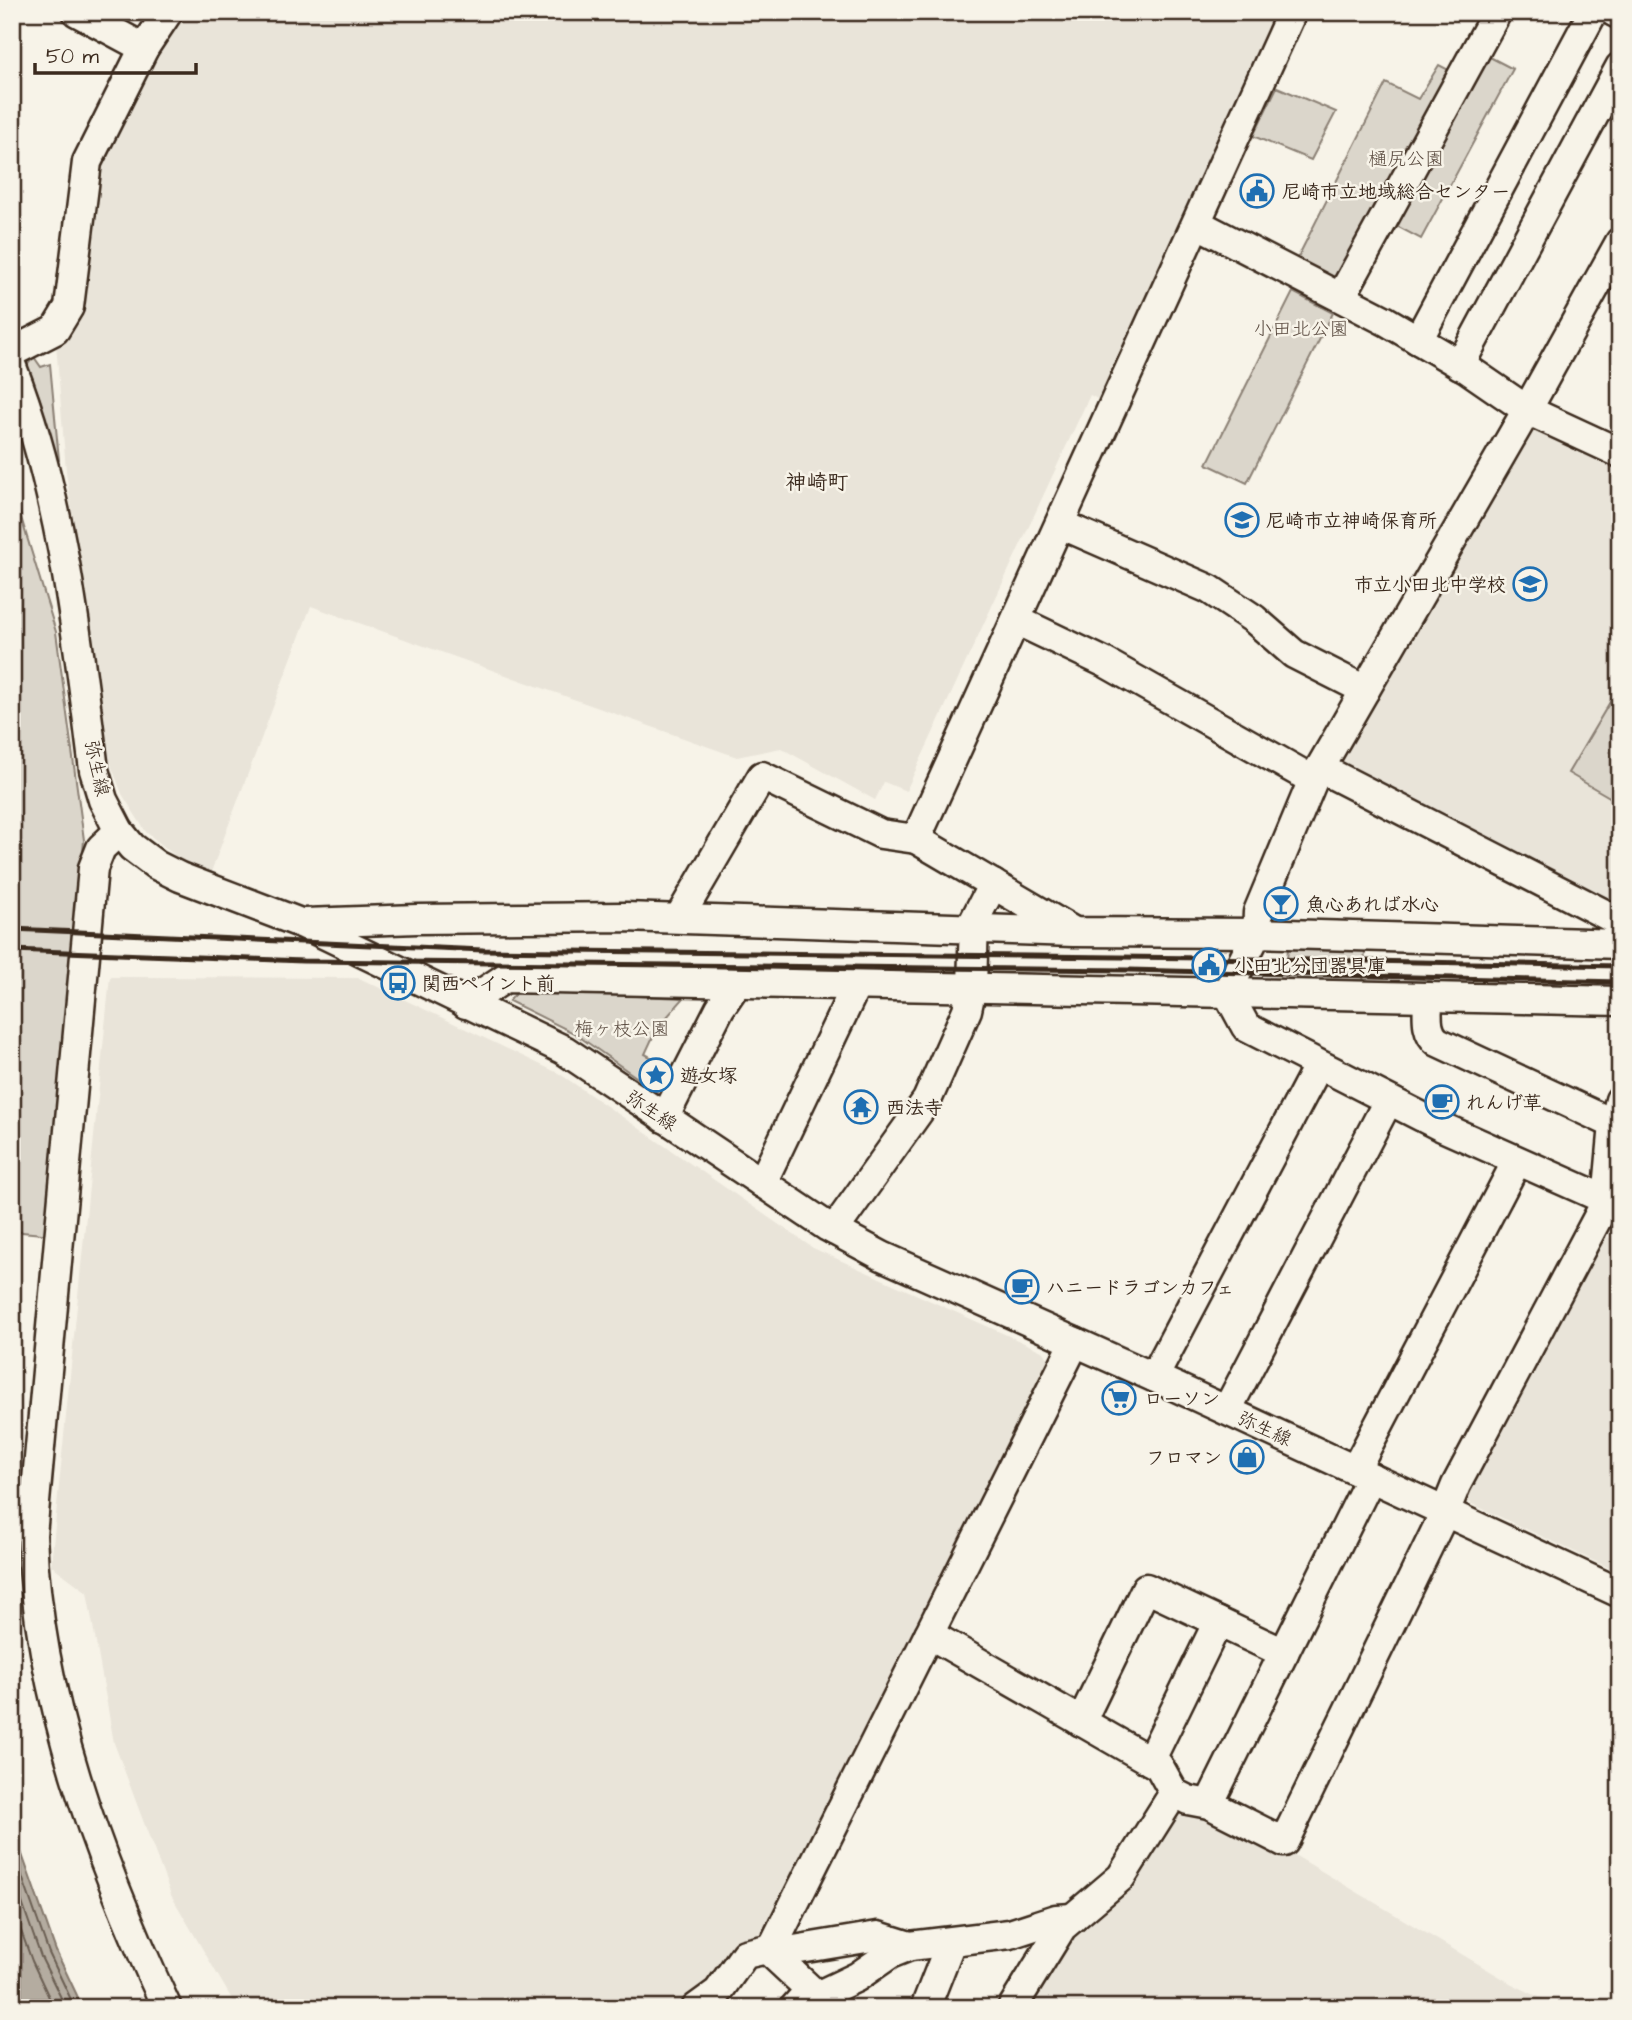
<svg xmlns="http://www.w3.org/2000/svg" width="1632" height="2020" viewBox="0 0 1632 2020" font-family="'Architects Daughter','Klee One',sans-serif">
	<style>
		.built { fill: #e9e4d9 }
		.green { fill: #dbd6cb; stroke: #8b8074; stroke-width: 2 }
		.water { fill: #b4aca0; stroke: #84786c; stroke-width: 2 }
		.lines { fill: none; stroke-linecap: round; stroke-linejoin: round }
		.shore { stroke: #6b5e52; stroke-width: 2 }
		.minor-casing { stroke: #3b2a1e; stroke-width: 33 }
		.minor { stroke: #f7f3e8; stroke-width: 28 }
		.rail { stroke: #3b2a1e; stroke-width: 5 }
		.labels { text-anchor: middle; stroke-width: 5; stroke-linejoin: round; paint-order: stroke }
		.park-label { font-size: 19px; fill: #5b4c41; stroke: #f7f3e8 }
		.poi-label { font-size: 19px; font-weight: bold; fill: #3b2a1e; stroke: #f7f3e8; text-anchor: start }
		.street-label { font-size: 19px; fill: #3b2a1e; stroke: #f7f3e8 }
		.neighbourhood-label { font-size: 21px; font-weight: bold; fill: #3b2a1e; stroke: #f7f3e8 }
	</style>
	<rect width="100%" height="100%" fill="#f7f3e8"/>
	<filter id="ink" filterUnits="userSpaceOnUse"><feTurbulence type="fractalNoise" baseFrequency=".0143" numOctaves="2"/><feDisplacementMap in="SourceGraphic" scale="14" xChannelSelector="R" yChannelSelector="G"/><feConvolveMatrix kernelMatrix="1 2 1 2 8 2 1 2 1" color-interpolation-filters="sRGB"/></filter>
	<g filter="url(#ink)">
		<g class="built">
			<path d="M182 12H1283L1103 402 1090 395 906 791 884 782 875 800 781 748 737 757 311 606 211 872 178 858 146 832 122 794 105 749 66 471 56 343 99 158 159 43Z"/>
			<path d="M1533 429 1620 460V909L1332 763Z"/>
			<path d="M110 977 359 978 560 1074 813 1248 1042 1351 1050 1361 759 1945 708 1994 677 2008H237L171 1895 114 1743 87 1592 51 1565Z"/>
			<path d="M1597 1231 1620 1244V1573L1457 1497Z"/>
			<path d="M1184 1806 1274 1843 1512 1984 1562 2008H1022L1068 1932 1174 1809Z"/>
		</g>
		<g class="green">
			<path d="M1484 54 1513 69 1421 239 1378 216 1340 289 1294 265 1386 83 1418 99 1439 65 1468 80Z"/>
			<path d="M1277 87 1336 112 1311 160 1253 136Z"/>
			<path d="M1293 292 1333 313 1247 483 1207 464Z"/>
			<path d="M34 357 41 367 50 364 59 460 56 461 41 402 27 365Z"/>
			<path d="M12 488 56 632 84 840 52 1235 12 1231Z"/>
			<path d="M1620 685V803L1568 773Z"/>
			<path d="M1288 948 1365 951 1363 985 1285 983Z"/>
			<path d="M518 991 684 998 657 1028 645 1054 676 1071 663 1096 574 1033 509 1001Z"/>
		</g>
		<path class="water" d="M12 1826 56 1951 83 2008H12Z"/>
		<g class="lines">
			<g class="shore">
				<path d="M12 1848 49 1953 75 2008"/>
				<path d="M12 1874 41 1957 66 2008"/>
				<path d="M12 1906 32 1961 54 2008"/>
			</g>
			<defs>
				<g id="minor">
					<path d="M77 12 144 48"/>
					<path d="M1614 12 1620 15"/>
					<path d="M1198 224 1386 321 1466 368 1527 410 1620 453"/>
					<path d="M1620 242 1527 410 1313 780 1258 912 1257 933 1227 992 1246 1027 1440 1126 1620 1206"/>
					<path d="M1341 297 1497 12"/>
					<path d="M1418 340 1593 12"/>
					<path d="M12 352 55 330 69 307 87 162 144 48 168 12"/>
					<path d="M1460 365 1620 67"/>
					<path d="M12 367C62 496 77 633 94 770L103 800 119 831 132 847 156 865 180 877 303 924 564 1050 828 1227 882 1256 1178 1388 1620 1593"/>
					<path d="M1060 524 1209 589 1254 619 1294 654 1365 690"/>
					<path d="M1016 620 1106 663 1313 780"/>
					<path d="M1320 768 1620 922"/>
					<path d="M119 831 101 848 93 868 32 1535C38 1700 98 1859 167 2008"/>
					<path d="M916 839 1071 930"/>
					<path d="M679 918 762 776 881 834 916 839 1292 12"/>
					<path d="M305 923 417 919 625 917 1073 932 1257 933 1620 944"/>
					<path d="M1428 997C1428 1012 1424 1032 1438 1042L1614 1124"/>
					<path d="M466 1004 505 978 1620 1001"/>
					<path d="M664 1118 720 1008 737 983"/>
					<path d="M762 1183 856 986"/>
					<path d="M834 1230 927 1100 967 1010 972 987 974 921 993 884"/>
					<path d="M1154 1377 1318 1066"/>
					<path d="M1227 1410 1388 1101"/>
					<path d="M1355 1470 1517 1161"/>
					<path d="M929 1634 1159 1766 1174 1793 1188 1800 1209 1804 1284 1842 1445 1512 1456 1485 1607 1200 1614 1124 1620 1100"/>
					<path d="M1081 1722 1146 1588 1284 1653"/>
					<path d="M1150 1761 1218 1622"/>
					<path d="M1209 1804 1371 1477"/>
					<path d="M774 1944 788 1951 878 1936 910 1946"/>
					<path d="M817 1996 857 1977 890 1954 910 1946 1010 1934 1056 1919 1073 1918"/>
					<path d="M696 2008 718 1992 745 1954 772 1948"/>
					<path d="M794 2008 810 1990"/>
					<path d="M830 2008 770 1952 1075 1342"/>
					<path d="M925 2008 951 1942"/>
					<path d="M1012 2008 1062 1927 1121 1877 1174 1793"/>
				</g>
			</defs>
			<use href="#minor" class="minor-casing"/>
			<use href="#minor" class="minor"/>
			<g class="rail">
				<path d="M12 929 483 950 1208 958 1620 966"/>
				<path d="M12 950 303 961 1129 970 1620 982"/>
			</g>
		</g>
	</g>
	<defs>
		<symbol id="civic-ring" viewBox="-11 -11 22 22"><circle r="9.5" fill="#f7f3e8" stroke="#1f6fb2" stroke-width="1.5"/><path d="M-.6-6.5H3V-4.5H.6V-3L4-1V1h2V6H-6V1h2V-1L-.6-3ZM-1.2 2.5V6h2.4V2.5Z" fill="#1f6fb2"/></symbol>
		<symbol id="school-ring" viewBox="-11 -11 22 22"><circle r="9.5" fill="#f7f3e8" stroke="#1f6fb2" stroke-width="1.5"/><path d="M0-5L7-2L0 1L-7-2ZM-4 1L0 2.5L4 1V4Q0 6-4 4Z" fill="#1f6fb2"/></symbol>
		<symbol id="bar-ring" viewBox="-11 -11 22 22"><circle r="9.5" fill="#f7f3e8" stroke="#1f6fb2" stroke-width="1.5"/><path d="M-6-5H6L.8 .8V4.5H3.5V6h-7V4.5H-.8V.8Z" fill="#1f6fb2"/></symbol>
		<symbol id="bus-ring" viewBox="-11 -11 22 22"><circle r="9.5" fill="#f7f3e8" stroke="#1f6fb2" stroke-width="1.5"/><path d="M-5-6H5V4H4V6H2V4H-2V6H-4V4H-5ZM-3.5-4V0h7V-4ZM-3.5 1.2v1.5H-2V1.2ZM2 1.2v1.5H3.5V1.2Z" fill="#1f6fb2"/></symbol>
		<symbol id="sight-ring" viewBox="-11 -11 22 22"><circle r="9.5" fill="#f7f3e8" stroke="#1f6fb2" stroke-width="1.5"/><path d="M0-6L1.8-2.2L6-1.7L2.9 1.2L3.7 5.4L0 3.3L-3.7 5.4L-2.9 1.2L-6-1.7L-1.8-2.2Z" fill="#1f6fb2"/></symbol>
		<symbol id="cafe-ring" viewBox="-11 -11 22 22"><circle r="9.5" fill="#f7f3e8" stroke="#1f6fb2" stroke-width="1.5"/><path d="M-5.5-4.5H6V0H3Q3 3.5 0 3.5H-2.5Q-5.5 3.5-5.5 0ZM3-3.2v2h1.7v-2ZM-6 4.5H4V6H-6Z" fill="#1f6fb2"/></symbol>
		<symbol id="temple-ring" viewBox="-11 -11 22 22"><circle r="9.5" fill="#f7f3e8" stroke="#1f6fb2" stroke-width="1.5"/><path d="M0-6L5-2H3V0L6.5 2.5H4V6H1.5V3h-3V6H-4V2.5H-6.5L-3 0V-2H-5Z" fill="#1f6fb2"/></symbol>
		<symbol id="supermarket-ring" viewBox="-11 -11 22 22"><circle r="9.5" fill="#f7f3e8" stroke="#1f6fb2" stroke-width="1.5"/><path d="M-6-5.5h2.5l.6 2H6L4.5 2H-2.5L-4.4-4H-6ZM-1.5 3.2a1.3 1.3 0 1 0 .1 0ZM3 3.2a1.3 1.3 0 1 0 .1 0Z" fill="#1f6fb2"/></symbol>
		<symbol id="shop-ring" viewBox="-11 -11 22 22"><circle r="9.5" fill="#f7f3e8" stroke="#1f6fb2" stroke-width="1.5"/><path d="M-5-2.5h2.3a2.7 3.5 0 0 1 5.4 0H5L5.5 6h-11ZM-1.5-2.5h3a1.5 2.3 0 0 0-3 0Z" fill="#1f6fb2"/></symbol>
	</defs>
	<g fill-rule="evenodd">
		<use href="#civic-ring" x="1238" y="172" width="38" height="38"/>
		<use href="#school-ring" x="1223" y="501" width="38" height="38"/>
		<use href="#school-ring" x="1511" y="565" width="38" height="38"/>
		<use href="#bar-ring" x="1262" y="885" width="38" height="38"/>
		<use href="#civic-ring" x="1190" y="946" width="38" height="38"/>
		<use href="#bus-ring" x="379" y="964" width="38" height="38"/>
		<use href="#sight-ring" x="637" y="1056" width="38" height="38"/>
		<use href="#cafe-ring" x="1423" y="1083" width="38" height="38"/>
		<use href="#temple-ring" x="842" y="1088" width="38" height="38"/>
		<use href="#cafe-ring" x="1003" y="1268" width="38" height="38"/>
		<use href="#supermarket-ring" x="1100" y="1379" width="38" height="38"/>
		<use href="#shop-ring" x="1228" y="1438" width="38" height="38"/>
	</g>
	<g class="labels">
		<g class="park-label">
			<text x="1406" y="165">樋尻公園</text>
			<text x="1301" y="335">小田北公園</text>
			<text x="622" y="1035">梅ヶ枝公園</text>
		</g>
		<g class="poi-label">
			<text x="1282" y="198">尼崎市立地域総合センター</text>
			<text x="1266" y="527">尼崎市立神崎保育所</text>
			<text x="1506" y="591" text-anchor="end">市立小田北中学校</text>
			<text x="1306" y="911">魚心あれば水心</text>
			<text x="1234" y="972">小田北分団器具庫</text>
			<text x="422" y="990">関西ペイント前</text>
			<text x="680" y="1082">遊女塚</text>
			<text x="1466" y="1109">れんげ草</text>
			<text x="886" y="1114">西法寺</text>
			<text x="1046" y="1294">ハニードラゴンカフェ</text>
			<text x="1144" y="1405">ローソン</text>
			<text x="1222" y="1464" text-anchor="end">フロマン</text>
		</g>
		<g class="street-label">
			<text transform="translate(98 768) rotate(78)" y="7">弥生線</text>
			<text transform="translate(652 1110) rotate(34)" y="7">弥生線</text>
			<text transform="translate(1265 1428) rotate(25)" y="7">弥生線</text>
		</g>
		<g class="neighbourhood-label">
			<text x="817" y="489">神崎町</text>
		</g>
	</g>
	<rect width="1632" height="2020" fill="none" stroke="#f7f3e8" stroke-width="42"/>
	<rect x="21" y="21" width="1590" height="1978" fill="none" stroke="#3b2a1e" stroke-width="2.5" filter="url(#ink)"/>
	<path d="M35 63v10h161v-10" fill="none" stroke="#3b2a1e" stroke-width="3.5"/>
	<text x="46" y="63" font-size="21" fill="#3b2a1e" stroke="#f7f3e8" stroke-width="5" paint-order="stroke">50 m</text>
</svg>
